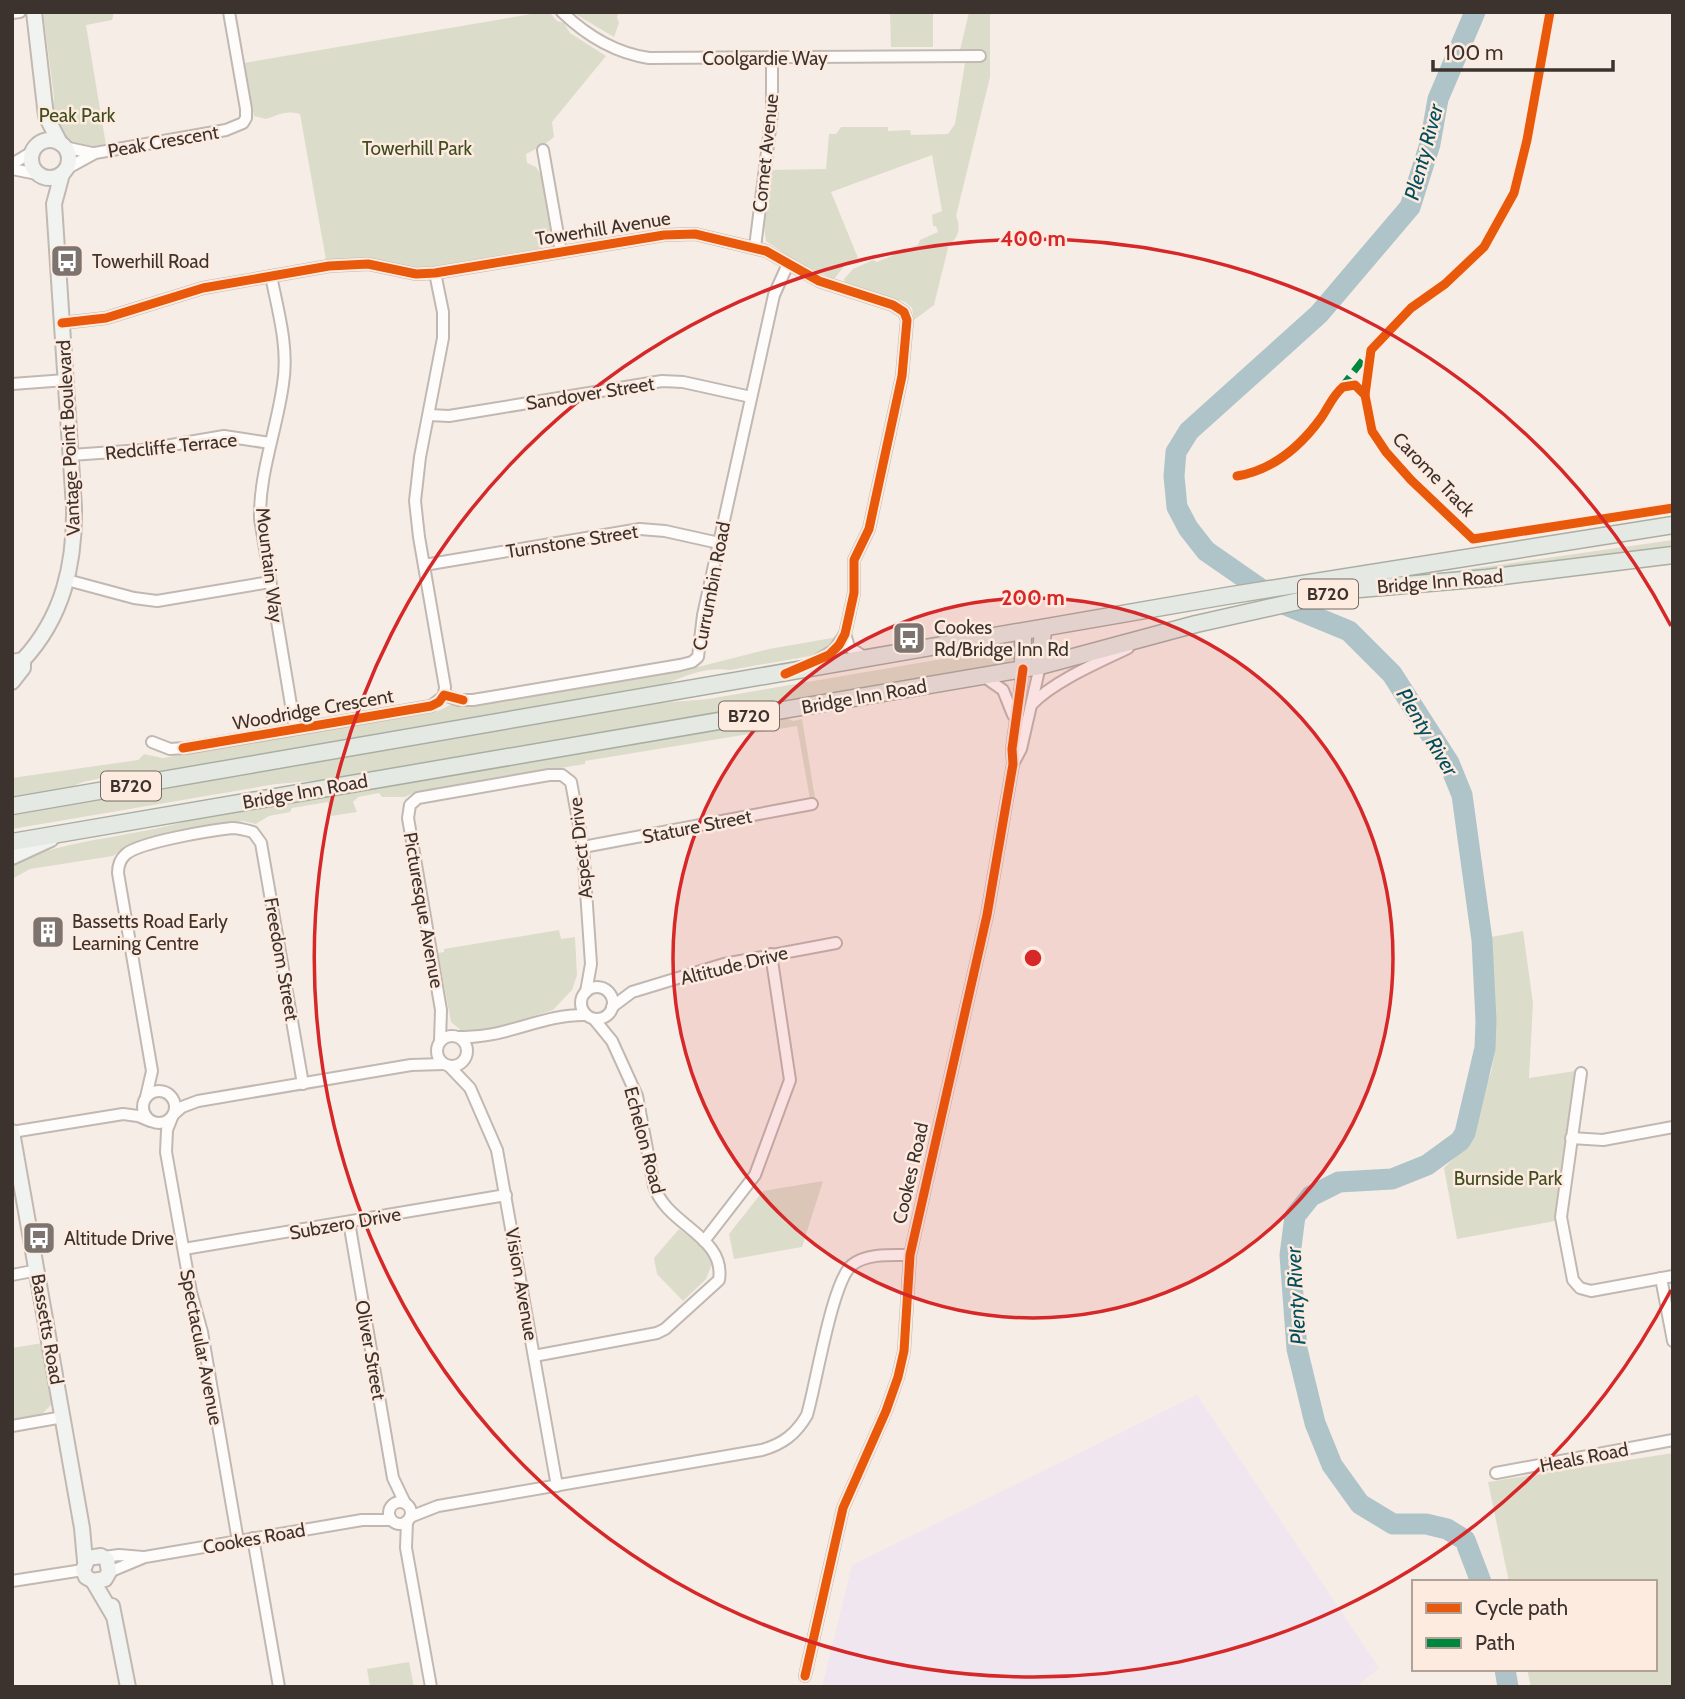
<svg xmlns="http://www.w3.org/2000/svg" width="1685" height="1699" viewBox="0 0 1685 1699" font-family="Cabin,sans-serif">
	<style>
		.industrial { fill: #f0e6ef }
		.green { fill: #dcdccb }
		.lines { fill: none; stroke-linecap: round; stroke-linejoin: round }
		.river { stroke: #afc4c9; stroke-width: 21 }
		.street-casing { stroke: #c1b8b2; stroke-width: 14 }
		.secondary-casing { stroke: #c1b8b2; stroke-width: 18 }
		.primary-casing { stroke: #a9aea3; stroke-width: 19 }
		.street { stroke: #fefcfb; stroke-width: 10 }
		.secondary { stroke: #f1f3f0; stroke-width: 14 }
		.primary { stroke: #e5e9e4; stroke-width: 16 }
		.quiet { stroke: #00873e; stroke-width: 7; stroke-dasharray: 14 7; stroke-linecap: butt }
		.cycleway-casing { stroke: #feebe0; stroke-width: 13 }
		.cycleway { stroke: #e8590c; stroke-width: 9 }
		.ring { fill: none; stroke: #d62828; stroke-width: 3.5 }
		.labels { text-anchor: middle; stroke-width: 5; stroke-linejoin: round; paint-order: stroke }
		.shield { fill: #feebe0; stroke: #766a63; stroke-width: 2 }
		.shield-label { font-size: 18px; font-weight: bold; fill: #3c332e }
		.street-label { font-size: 19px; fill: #3c332e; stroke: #feebe0 }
		.park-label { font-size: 19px; fill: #3e4c1e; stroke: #feebe0 }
		.poi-label { font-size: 19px; fill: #3c332e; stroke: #feebe0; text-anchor: start }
		.water-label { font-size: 21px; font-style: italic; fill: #004f5d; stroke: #feebe0 }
		.centre { fill: #d62828; stroke: #feebe0; stroke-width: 3.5 }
		.ring-label { font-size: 21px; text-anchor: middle; font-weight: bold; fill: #d62828; stroke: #feebe0; stroke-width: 5; stroke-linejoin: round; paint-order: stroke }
	</style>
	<rect width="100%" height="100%" fill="#f7ede7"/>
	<path class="industrial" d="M1197 1395 1379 1668 1356 1687H822L852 1565Z"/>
	<g class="green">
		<path d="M43 12H114L112 20 86 25 106 145 86 147 70 143 63 138 53 119 54 97Z"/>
		<path d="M543 12H549L557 21 564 23 570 33 606 56 552 122 554 137C549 142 533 151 526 154L527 163 536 167 541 175 551 236 548 243 541 248 430 267H413L364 258 326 260 300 114C284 110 280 115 266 119L254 116 244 63Z"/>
		<path d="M572 12H618L617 18 619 23 614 37Z"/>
		<path d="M933 12V47H891L890 13Z"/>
		<path d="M969 12H990V77L956 216C961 226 959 239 949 244L934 305 914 320 912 308 905 302 845 283 844 279 853 269 873 260 877 262 918 245 920 240 938 232 936 226H933L932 215 942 211 932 155 831 192 858 258 846 264 834 279 797 262 766 241 764 226 771 170 826 169 829 134H836L841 127H888V131L910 130 911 135 948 134 955 124 965 63 982 62V50H960Z"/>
		<path d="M1673 540V545C1589 561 1505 571 1420 576Z"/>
		<path d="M838 637 830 648 816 655 730 670C700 666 678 680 651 690L143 777 117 775 83 782 61 791 12 800V778L138 760 144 754 163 758 438 711 452 704 469 706 690 669 769 649Z"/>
		<path d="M1001 651 1015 655 1016 659 994 668 334 779 276 784 12 829V813L647 704 708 699 983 652Z"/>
		<path d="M781 716 793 721 802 719 815 798 810 799 797 726 585 761V764L416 792 405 797H382L379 793 358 797 353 802 357 812 331 816 328 802 292 808 290 812 269 816 256 824 243 821 173 834 124 847 113 856 30 869 12 879V863C73 837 141 837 203 816Z"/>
		<path d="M559 930 561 939 575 937 577 975 572 990 553 1010 479 1033H464L451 1022 438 953 444 952V949Z"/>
		<path d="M1523 931 1533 1003 1529 1078 1575 1071 1555 1221 1457 1239 1444 1168 1469 1144 1478 1101 1491 1073 1495 1049 1494 992 1488 978 1486 938Z"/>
		<path d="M823 1181 802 1247 734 1259 729 1234 763 1191Z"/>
		<path d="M679 1229 705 1249 712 1264 706 1279 683 1301 657 1274 654 1258Z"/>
		<path d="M43 1343 53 1403 42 1414 13 1419 12 1348Z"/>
		<path d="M1673 1453V1687H1531L1527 1669H1655V1582H1509L1488 1482Z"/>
		<path d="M409 1662 414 1687H370L367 1669Z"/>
	</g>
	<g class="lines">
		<g class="river">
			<path d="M1475 12 1438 99 1430 144 1410 207 1319 314 1189 431 1176 452 1174 476 1177 507 1188 528 1206 551 1281 603 1349 631 1392 674 1449 763 1462 795 1482 940 1486 1021 1485 1048 1465 1133 1460 1141 1427 1165 1392 1179 1339 1182 1311 1196 1295 1216 1290 1255 1297 1349 1315 1423 1332 1465 1360 1504 1393 1524H1426L1447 1529 1465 1540 1481 1582"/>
			<path d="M1505 1669 1508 1687"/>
		</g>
		<defs>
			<g id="street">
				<path d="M562 12C587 36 615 53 649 58L980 56"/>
				<path d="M12 13 20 12"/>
				<path d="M64 147 92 153"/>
				<path d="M543 150 561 252"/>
				<path d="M12 164 32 152"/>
				<path d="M12 169 37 174"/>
				<path d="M66 169 95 153 226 130 243 123 246 118V109L229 12"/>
				<path d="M755 247 772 113V58"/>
				<path d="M271 276C278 311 289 348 283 384 277 429 259 473 260 519L295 729"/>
				<path d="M62 323 106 318 203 288 329 266 368 264 416 274 435 273 664 235 695 234 766 251 819 281 893 305 904 312 907 320 902 376 869 529 854 560V593L845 634 834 650 811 664"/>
				<path d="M12 384 66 380"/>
				<path d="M429 415 449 416 662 381 683 382 751 397"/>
				<path d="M71 455 142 450 224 436 270 443"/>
				<path d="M424 565 640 529 665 531 719 543"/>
				<path d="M67 580 134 598 157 601 270 582"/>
				<path d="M845 634 849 647 867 659"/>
				<path d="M983 676 1003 690 1013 715"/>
				<path d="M444 695 459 700H473L680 665 692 662 698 657 703 615 774 295 788 264"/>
				<path d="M1032 704C1054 681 1099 662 1128 648"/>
				<path d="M152 742 170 749 186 748 431 706 444 696 445 687 419 537 415 501 420 457 443 338V312L435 273"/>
				<path d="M1013 764 1021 749 1040 666"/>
				<path d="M583 847 812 804"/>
				<circle cx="597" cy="1003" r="16"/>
				<path d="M612 1007 632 992 724 964 836 943"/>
				<circle cx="452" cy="1051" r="15"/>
				<path d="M459 1037C505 1039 541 1014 586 1015"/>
				<path d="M440 1041 441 1010 408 818 410 805 418 798 549 775H562L571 782 583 847 591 964 586 992"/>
				<path d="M449 1066 470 1088 497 1150 557 1486"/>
				<path d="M1581 1073 1561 1217 1573 1280 1580 1288 1591 1291 1673 1276"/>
				<circle cx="159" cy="1107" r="16"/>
				<path d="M146 1097 152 1071 118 873C118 865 120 859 126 854 140 842 212 830 232 828 239 828 246 830 253 832L261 843 303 1084"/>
				<path d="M174 1114 182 1107 198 1101 411 1065 444 1064"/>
				<path d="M173 1115 167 1130 166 1152 191 1292 202 1332 238 1541"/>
				<path d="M12 1132 123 1114 138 1116 150 1121"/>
				<path d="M1571 1138 1603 1140 1673 1127"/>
				<path d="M349 1222 393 1478 405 1503"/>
				<path d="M704 1241 755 1175 790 1080 771 954"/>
				<path d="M184 1249 506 1195"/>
				<path d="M12 1275 38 1270"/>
				<path d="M1661 1278 1673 1341"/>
				<path d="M534 1356 657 1333 665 1329 719 1280C726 1236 667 1226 654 1186L637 1096 612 1041 594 1019"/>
				<path d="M12 1426 63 1417"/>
				<path d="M1496 1473 1673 1440"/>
				<circle cx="400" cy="1513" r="11"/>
				<path d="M410 1517 438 1506 762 1450C783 1444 796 1434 807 1415 816 1385 832 1281 852 1265 867 1253 892 1255 910 1255"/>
				<path d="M407 1521 406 1548 431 1687"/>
				<path d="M253 1538 279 1687"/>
				<path d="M104 1557 119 1555 143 1557"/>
				<path d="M109 1572 145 1557 362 1520H391"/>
				<path d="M12 1581 83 1570"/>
				<path d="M805 1676 843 1508 886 1411 898 1377 904 1351 910 1255 987 915 1013 764 1012 749 1023 669"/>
			</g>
			<g id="secondary">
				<path d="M34 12 46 116 60 143"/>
				<circle cx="50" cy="159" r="19"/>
				<path d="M12 662 23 660C63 617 75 564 74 507L54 204 62 174"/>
				<path d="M12 682 23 668V660"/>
				<path d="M12 857 51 839"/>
				<path d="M12 1132 82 1528 85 1561"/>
				<path d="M93 1581 105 1579 109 1572 107 1560 101 1556 88 1558 83 1570 86 1577 93 1581 113 1615"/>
				<path d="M112 1606 128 1687"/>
			</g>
			<g id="primary">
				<path d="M1040 666 1043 629"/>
				<path d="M1023 669V633"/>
				<path d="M12 806 1226 596 1673 525"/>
				<path d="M12 842 1040 666 1196 624 1348 590 1487 578 1673 555"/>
			</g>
		</defs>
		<use href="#street" class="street-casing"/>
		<use href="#secondary" class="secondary-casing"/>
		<use href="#primary" class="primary-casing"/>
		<use href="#street" class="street"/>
		<use href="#secondary" class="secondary"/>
		<use href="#primary" class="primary"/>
		<path class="quiet" d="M1341 388 1369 352"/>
		<defs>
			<g id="cycleway">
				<path d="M1550 12 1527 140 1514 193 1484 247 1445 284 1411 308 1371 350 1365 395 1372 431 1386 452 1411 480 1473 539 1673 508"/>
				<path d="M62 323 106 318 203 288 329 266 368 264 416 274 435 273 664 235 695 234 766 251 819 281 893 305 904 312 907 320 902 376 869 529 854 560V593L845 634 839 645 829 655 785 674"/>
				<path d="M1237 476C1272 470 1300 447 1321 418 1328 408 1333 395 1343 387L1355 385 1365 395"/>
				<path d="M183 748 431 706 439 702 444 695 463 700"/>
				<path d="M805 1676 843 1508 886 1411 898 1377 904 1351 910 1255 987 915 1013 764 1012 749 1023 669"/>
			</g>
		</defs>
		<use href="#cycleway" class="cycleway-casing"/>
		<use href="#cycleway" class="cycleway"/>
	</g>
	<circle cx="1033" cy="958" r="360" fill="#d62828" fill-opacity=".12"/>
	<g class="ring">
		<circle cx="1033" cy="958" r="360"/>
		<path d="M1671 1290A719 719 0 1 1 1671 626"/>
	</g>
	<defs>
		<symbol id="bus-square" viewBox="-11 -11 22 22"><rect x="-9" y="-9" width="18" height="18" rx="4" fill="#7d746f" stroke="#feebe0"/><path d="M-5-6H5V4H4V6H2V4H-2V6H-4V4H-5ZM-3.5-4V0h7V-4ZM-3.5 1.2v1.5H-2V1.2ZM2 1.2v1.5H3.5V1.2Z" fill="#fff"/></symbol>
		<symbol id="building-square" viewBox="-11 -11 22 22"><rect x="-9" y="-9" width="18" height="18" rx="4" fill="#7d746f" stroke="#feebe0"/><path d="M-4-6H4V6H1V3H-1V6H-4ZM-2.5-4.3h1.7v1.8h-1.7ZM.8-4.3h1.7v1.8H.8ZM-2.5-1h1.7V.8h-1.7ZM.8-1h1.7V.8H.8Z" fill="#fff"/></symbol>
	</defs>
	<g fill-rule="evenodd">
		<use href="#bus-square" x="48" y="242" width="38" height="38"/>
		<use href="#bus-square" x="890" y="619" width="38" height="38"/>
		<use href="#building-square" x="29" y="913" width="38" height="38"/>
		<use href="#bus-square" x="20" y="1219" width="38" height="38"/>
	</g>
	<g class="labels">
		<g class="shield">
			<rect x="1298" y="579.5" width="60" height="29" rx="5"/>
			<rect x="719" y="701.5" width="60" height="29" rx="5"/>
			<rect x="101" y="771.5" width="60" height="29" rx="5"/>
		</g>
		<g class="shield-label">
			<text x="1328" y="600">B720</text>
			<text x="749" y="722">B720</text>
			<text x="131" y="792">B720</text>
		</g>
		<g class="street-label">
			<text x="765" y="65">Coolgardie Way</text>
			<text transform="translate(163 141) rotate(-10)" y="7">Peak Crescent</text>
			<text transform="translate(765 153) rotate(-84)" y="7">Comet Avenue</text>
			<text transform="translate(603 228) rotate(-9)" y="7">Towerhill Avenue</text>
			<text transform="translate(590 393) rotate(-9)" y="7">Sandover Street</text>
			<text transform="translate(68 438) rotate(-93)" y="7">Vantage Point Boulevard</text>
			<text transform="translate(171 446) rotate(-6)" y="7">Redcliffe Terrace</text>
			<text transform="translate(1434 474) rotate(46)" y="7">Carome Track</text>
			<text transform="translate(572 541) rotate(-9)" y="7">Turnstone Street</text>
			<text transform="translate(270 565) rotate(83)" y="7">Mountain Way</text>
			<text transform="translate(1440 581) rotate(-5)" y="7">Bridge Inn Road</text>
			<text transform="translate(711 586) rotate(-79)" y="7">Currumbin Road</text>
			<text transform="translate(864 696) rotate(-10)" y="7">Bridge Inn Road</text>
			<text transform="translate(313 709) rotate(-10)" y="7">Woodridge Crescent</text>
			<text transform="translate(305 791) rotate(-10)" y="7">Bridge Inn Road</text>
			<text transform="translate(697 826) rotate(-11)" y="7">Stature Street</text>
			<text transform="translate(580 848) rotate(-96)" y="7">Aspect Drive</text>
			<text transform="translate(424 910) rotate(80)" y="7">Picturesque Avenue</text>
			<text transform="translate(282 959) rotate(80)" y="7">Freedom Street</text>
			<text transform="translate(734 965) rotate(-14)" y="7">Altitude Drive</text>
			<text transform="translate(645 1140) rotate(75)" y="7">Echelon Road</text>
			<text transform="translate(910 1173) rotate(-77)" y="7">Cookes Road</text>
			<text transform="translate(345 1223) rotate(-10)" y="7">Subzero Drive</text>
			<text transform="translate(522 1284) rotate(80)" y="7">Vision Avenue</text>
			<text transform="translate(48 1329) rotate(80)" y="7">Bassetts Road</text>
			<text transform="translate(202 1347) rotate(79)" y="7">Spectacular Avenue</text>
			<text transform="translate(371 1350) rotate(80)" y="7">Oliver Street</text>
			<text transform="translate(1584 1457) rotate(-11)" y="7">Heals Road</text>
			<text transform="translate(254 1538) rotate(-10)" y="7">Cookes Road</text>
		</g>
		<g class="park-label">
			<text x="77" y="122">Peak Park</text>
			<text x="417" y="155">Towerhill Park</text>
			<text x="1508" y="1185">Burnside Park</text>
		</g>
		<g class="poi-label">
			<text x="92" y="268">Towerhill Road</text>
			<text x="934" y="634">Cookes<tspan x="934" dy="22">Rd/Bridge Inn Rd</tspan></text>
			<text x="72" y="928">Bassetts Road Early<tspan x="72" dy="22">Learning Centre</tspan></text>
			<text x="64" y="1245">Altitude Drive</text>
		</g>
		<g class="water-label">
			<text transform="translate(1424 152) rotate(-75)" y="7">Plenty River</text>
			<text transform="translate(1427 732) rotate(59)" y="7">Plenty River</text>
			<text transform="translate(1296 1296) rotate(-93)" y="7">Plenty River</text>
		</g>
	</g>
	<circle cx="1033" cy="958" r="10" class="centre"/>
	<g class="ring-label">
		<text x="1033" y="246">400 m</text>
		<text x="1033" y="605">200 m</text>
	</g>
	<rect width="1685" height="1699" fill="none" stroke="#3c332e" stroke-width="28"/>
	<rect x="1412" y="1580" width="245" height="91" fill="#feebe0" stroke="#b0a199" stroke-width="2"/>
	<rect x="1426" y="1603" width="35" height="10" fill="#e8590c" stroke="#b0a199" stroke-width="2"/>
	<text x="1475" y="1615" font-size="21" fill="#3c332e">Cycle path</text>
	<rect x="1426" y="1638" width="35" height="10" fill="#00873e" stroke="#b0a199" stroke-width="2"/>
	<text x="1475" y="1650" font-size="21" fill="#3c332e">Path</text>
	<path d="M1433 60v10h180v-10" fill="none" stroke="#3c332e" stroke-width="3.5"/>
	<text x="1444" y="60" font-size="21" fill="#3c332e" stroke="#feebe0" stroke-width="5" paint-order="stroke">100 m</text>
</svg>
